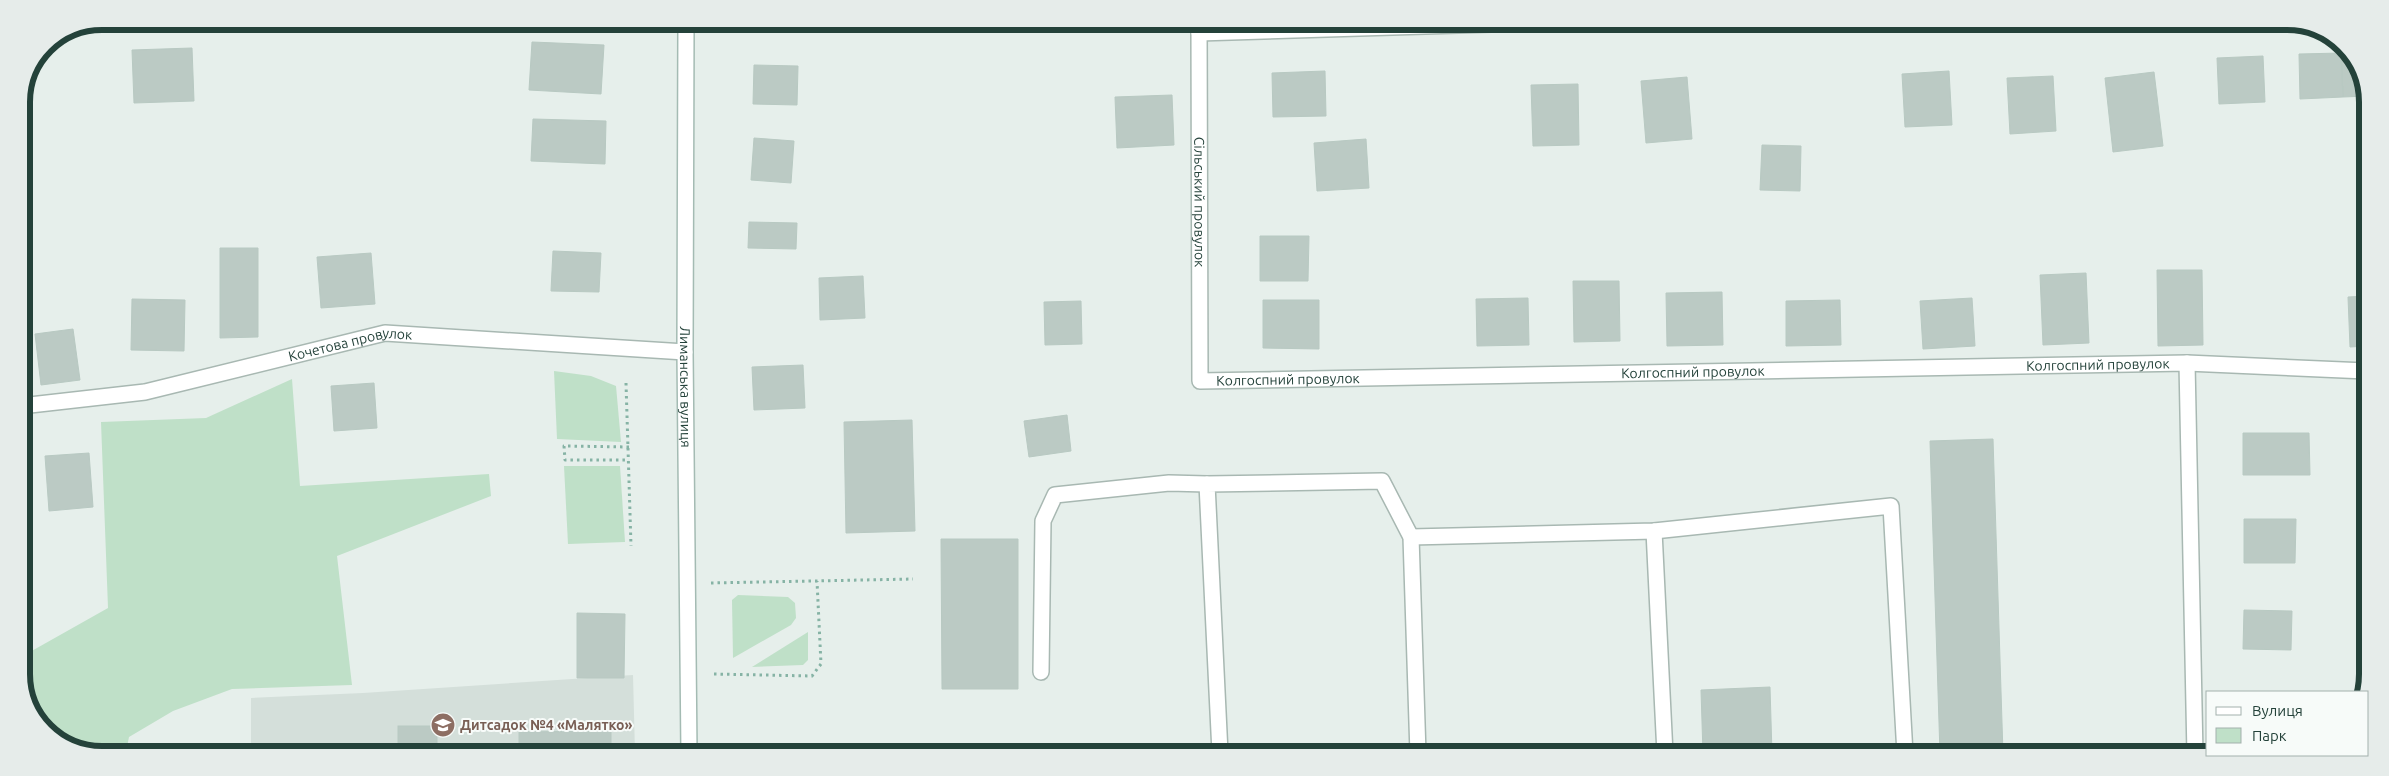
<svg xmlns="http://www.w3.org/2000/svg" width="2389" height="776" viewBox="0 0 2389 776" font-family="Ubuntu,sans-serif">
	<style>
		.built { fill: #d4dfda }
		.green { fill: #bfe0c8 }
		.building { fill: #bbcac4; stroke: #b8c9c2 }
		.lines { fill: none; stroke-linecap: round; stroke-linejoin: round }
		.lane-casing { stroke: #a8b8b2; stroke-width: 18 }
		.street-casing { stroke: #a8b8b2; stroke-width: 18 }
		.secondary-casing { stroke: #a4bbb3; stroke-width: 18 }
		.path { stroke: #86b3a5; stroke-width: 3; stroke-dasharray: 2.5 4; stroke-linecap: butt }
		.lane { stroke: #fff; stroke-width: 15 }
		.street { stroke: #fff; stroke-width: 15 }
		.secondary { stroke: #fff; stroke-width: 15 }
		.labels { text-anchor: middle; stroke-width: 4; stroke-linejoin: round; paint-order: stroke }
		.street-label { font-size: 14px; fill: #24423a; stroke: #f7fbf9 }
		.education-label { font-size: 14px; font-weight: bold; fill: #785e54; stroke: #f7fbf9; text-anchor: start }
		.rim { fill: none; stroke: #24423a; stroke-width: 6 }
	</style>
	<rect width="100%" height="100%" fill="#e6efeb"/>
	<path class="built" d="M633 675 635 753 251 752V698L363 693Z"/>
	<g class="green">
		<path d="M554 371 591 376 616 386 621 442 557 439Z"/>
		<path d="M292 379 300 486 489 474 491 496 337 556 352 685 232 689 173 711 129 737 126 752H81L38 724 21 680V657L108 608 101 422 206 418Z"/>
		<path d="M564 466H620L625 542 568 544Z"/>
		<path d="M738 595 788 597 795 603 796 618 791 625 733 658 732 600Z"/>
		<path d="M808 632V660L803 665 752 667Z"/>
	</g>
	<g class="building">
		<path d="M532 42 604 45 601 94 529 90Z"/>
		<path d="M192 48 194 101 134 103 132 50Z"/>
		<path d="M2351 52 2367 96 2343 97 2341 53Z"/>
		<path d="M2341 53 2343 97 2300 99 2299 54Z"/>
		<path d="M2263 56 2265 102 2219 104 2217 58Z"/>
		<path d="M754 65 798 66 797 105 753 104Z"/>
		<path d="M1325 71 1326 116 1273 117 1272 73Z"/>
		<path d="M1949 71 1952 125 1905 127 1902 74Z"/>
		<path d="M2154 72 2163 146 2113 152 2105 78Z"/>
		<path d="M2053 76 2056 131 2010 134 2007 78Z"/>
		<path d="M1687 77 1692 139 1646 143 1641 81Z"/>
		<path d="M1578 84 1579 145 1533 146 1531 85Z"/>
		<path d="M1172 95 1174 145 1117 148 1115 97Z"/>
		<path d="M533 119 606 121 605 164 531 161Z"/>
		<path d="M754 138 794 141 791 183 751 180Z"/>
		<path d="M1366 139 1369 188 1317 191 1314 143Z"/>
		<path d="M1762 145 1801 146 1800 191 1760 190Z"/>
		<path d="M749 222 797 223 796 249 748 248Z"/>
		<path d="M1260 236H1309L1308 281H1260Z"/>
		<path d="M220 248H258V337L220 338Z"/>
		<path d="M553 251 601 253 599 292 551 291Z"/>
		<path d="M371 253 375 304 321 308 317 257Z"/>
		<path d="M2157 270H2202L2203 345 2158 346Z"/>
		<path d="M2086 273 2089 343 2043 345 2040 275Z"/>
		<path d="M863 276 865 318 820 320 819 278Z"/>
		<path d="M1573 281H1619L1620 341 1574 342Z"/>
		<path d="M1722 292 1723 345 1667 346 1666 293Z"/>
		<path d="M2367 296 2366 346 2350 347 2348 297Z"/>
		<path d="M1528 298 1529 345 1477 346 1476 299Z"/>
		<path d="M1972 298 1975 346 1923 349 1920 301Z"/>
		<path d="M132 299 185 300 184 351 131 350Z"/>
		<path d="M1263 300H1319V349L1263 348Z"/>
		<path d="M1840 300 1841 345 1786 346V301Z"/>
		<path d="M1081 301 1082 344 1045 345 1044 302Z"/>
		<path d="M73 329 80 380 41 385 35 334Z"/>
		<path d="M803 365 805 408 754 410 752 367Z"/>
		<path d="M374 383 377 428 334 431 331 386Z"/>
		<path d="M1067 415 1071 451 1029 457 1024 421Z"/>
		<path d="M912 420 915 531 846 533 844 422Z"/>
		<path d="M2243 433H2309L2310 475H2243Z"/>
		<path d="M1993 439 2003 754H1940L1930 441Z"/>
		<path d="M89 453 93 507 49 511 45 456Z"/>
		<path d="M2244 519H2296L2295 563H2244Z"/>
		<path d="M941 539H1018V689H942Z"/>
		<path d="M2244 610 2292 611 2291 650 2243 649Z"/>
		<path d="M577 613 625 614 624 678H577Z"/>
		<path d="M1770 687 1772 754H1703L1701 690Z"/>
		<rect x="398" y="726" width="39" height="26"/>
		<path d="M611 731V753L519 752V732Z"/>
	</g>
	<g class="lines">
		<defs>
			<g id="lane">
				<path d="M1654 531 1665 754"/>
				<path d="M1411 537 1654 531 1891 506 1905 754"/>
				<path d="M1041 672 1043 521 1055 495 1169 483 1207 484"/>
				<path d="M1220 753 1207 484 1382 481 1411 537 1418 754"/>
			</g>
			<g id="street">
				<path id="s1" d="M1199 23 1200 381 2187 363 2366 371"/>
				<path d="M1199 33 1524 23"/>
				<path d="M2187 363 2195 755"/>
				<path id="s2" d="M21 406 145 392 385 333 685 352"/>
			</g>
			<g id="secondary">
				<path id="s3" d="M686 22 685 352 689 753"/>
			</g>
		</defs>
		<use href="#lane" class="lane-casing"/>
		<use href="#street" class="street-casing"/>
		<use href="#secondary" class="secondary-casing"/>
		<g class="path">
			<path d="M626 383 631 546"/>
			<path d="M629 447 564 446 565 460H629"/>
			<path d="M711 583 913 579"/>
			<path d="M714 674 812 676 821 664 817 581"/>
		</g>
		<use href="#lane" class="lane"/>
		<use href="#street" class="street"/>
		<use href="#secondary" class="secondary"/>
	</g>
	<defs>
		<symbol id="school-disc" viewBox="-11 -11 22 22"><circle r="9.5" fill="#8d6e63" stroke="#f7fbf9"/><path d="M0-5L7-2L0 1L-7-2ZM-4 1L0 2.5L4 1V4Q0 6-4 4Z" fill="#fff"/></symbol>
	</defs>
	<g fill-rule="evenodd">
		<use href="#school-disc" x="429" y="711" width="28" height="28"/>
	</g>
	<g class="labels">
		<g class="street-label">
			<text dy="5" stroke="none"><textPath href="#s1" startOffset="179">Сільський провулок</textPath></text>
			<text dy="5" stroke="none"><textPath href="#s2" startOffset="336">Кочетова провулок</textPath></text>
			<text dy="5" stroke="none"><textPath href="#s1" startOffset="1256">Колгоспний провулок</textPath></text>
			<text dy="5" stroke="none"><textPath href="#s1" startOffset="851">Колгоспний провулок</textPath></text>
			<text dy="5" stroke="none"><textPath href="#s1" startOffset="446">Колгоспний провулок</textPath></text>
			<text dy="5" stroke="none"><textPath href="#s3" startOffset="365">Лиманська вулиця</textPath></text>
		</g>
		<g class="education-label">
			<text x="460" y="730">Дитсадок №4 «Малятко»</text>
		</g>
	</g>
	<path d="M0 0H2389V776H0ZM102 30H2287A72 72 0 0 1 2359 102V674A72 72 0 0 1 2287 746H102A72 72 0 0 1 30 674V102A72 72 0 0 1 102 30Z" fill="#e6ecea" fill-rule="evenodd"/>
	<path class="rim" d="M102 30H2287A72 72 0 0 1 2359 102V674A72 72 0 0 1 2287 746H102A72 72 0 0 1 30 674V102A72 72 0 0 1 102 30Z"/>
	<rect x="2206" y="691" width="162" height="65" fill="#f7fbf9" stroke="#a3b1ad"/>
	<rect x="2216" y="707" width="25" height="8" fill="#ffffff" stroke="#a3b1ad"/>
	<text x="2252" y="716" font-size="15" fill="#24423a">Вулиця</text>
	<rect x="2216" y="728" width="25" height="15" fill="#bfe0c8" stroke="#a3b1ad"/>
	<text x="2252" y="741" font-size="15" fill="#24423a">Парк</text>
</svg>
